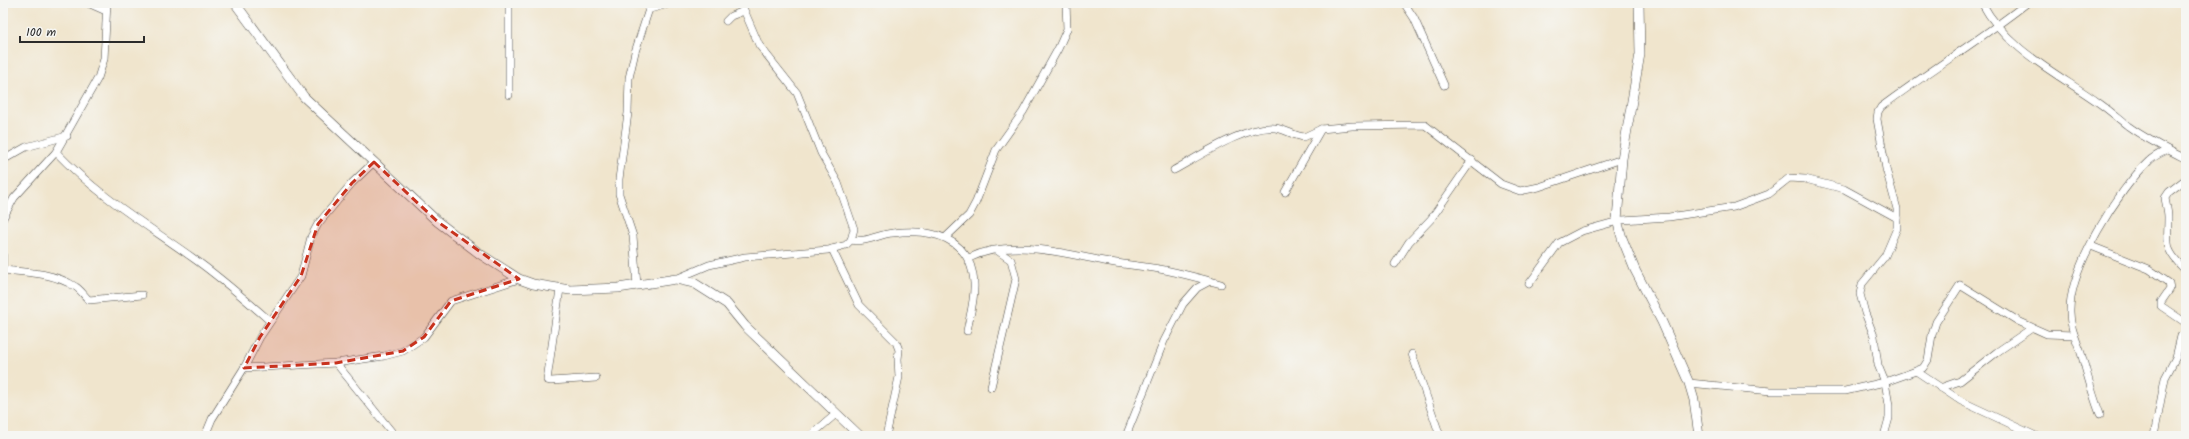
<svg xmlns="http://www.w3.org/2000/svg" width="2189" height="439" viewBox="0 0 2189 439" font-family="Kalam,sans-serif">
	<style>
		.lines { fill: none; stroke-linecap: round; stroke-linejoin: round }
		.minor-casing { stroke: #494743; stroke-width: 8 }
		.tertiary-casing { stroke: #494743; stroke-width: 10 }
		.minor { stroke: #fff; stroke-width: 7 }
		.tertiary { stroke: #fff; stroke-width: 9 }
		.marked { fill: #c8321e; fill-opacity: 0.2; stroke: #c8321e; stroke-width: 3; stroke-dasharray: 8 5; stroke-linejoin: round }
	</style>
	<rect width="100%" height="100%" fill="#f6f6f2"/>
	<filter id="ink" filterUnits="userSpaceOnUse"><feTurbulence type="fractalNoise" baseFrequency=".025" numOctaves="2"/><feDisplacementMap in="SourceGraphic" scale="8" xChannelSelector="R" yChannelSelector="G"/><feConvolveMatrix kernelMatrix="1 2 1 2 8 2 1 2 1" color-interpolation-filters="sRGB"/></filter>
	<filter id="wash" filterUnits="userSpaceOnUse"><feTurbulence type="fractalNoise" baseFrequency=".012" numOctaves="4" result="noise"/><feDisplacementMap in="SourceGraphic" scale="16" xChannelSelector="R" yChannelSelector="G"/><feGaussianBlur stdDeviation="0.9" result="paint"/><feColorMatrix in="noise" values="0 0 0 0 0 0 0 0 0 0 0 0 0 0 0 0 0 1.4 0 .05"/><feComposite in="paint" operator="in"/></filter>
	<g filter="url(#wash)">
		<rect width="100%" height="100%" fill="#f0e5cd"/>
	</g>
	<g filter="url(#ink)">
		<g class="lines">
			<defs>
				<g id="minor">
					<path d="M88 3 106 11"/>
					<path d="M1404 3 1414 18 1444 85"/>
					<path d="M1982 3C2007 50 2057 73 2099 103 2109 110 2118 118 2128 126 2146 139 2166 149 2186 159"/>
					<path d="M650 9 672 3"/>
					<path d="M726 21 731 16 744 11"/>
					<path d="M509 95V3"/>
					<path d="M56 152C98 196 144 223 193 258 220 277 245 299 270 321"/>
					<path d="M3 160 26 147 67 136"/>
					<path d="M1174 170C1198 157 1248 124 1275 128 1285 129 1294 136 1304 137L1321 129 1352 126 1425 125 1501 184 1520 191 1539 187 1622 159"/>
					<path d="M2186 179 2169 192 2165 198C2166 205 2168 211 2168 217 2168 246 2163 248 2186 271"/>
					<path d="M1285 192 1321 129"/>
					<path d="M3 218 14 198 56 152 98 78 104 59 107 3"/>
					<path d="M946 237 969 215 976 202 996 150 1023 112 1058 49 1067 29 1066 3"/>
					<path d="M851 240C867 243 878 234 893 233 931 228 971 237 974 283 975 299 970 315 967 331"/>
					<path d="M2091 246 2149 269 2169 283 2170 289 2161 302V306L2186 323"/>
					<path d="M3 247V269"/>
					<path d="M832 249 859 305 896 342 899 350 898 359 899 377 886 436"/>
					<path d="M969 258C1010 238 1062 253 1104 261 1124 265 1145 266 1165 270 1184 274 1203 279 1221 284"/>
					<path d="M1395 264 1409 242 1431 219 1472 160"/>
					<path d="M3 270C28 272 54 273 76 287 81 290 84 296 89 300L142 295"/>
					<path d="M676 279 709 265 745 257 828 250 846 245 851 240 854 229 838 183 821 153 797 93 759 45 741 3"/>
					<path d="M1529 284 1559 243 1582 231 1622 220 1669 217 1734 207 1769 194 1789 178 1805 179 1844 189 1897 218"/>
					<path d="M637 285 633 236 619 194V179L628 113 629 78 635 52 651 3"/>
					<path d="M560 289 547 380 551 381 596 378"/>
					<path d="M1412 354 1440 436"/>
					<path d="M336 363 395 436"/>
					<path d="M244 368 336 363 384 356 403 351 424 337 451 301 519 279"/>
					<path d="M1916 371 1961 401 2036 436"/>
					<path d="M1689 383 1771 391H1845L1885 382 1916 371 1923 368 1928 360 1932 335 1936 322 1960 285 2018 321 2047 334 2074 335"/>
					<path d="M991 387 1016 279 1011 260 998 251"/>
					<path d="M1940 388 1960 381 1997 352 2032 328"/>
					<path d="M2100 414C2092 394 2087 373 2081 353 2076 339 2070 327 2070 312 2069 269 2118 190 2149 161 2154 156 2161 153 2167 150"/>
					<path d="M205 436 212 419 244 368 260 337 301 276 311 237 318 224 352 183 374 162"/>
					<path d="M810 436 836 414"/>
					<path d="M1126 436 1164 341 1183 304 1197 288 1210 281"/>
					<path d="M1884 436 1889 418V405L1885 382 1878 365 1874 336 1865 313 1860 294 1862 284 1885 256 1897 228V209L1886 169 1877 119 1878 112 1881 107C1929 71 1980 40 2027 3"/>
					<path d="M2154 436 2165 378 2176 357 2181 336"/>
				</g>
				<g id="tertiary">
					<path d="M235 3 304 97 438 222 480 254 519 279 533 284 570 290 618 288 676 279 694 283 727 304 745 326 860 436"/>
					<path d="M1639 3 1640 54 1622 159 1617 220 1622 238 1635 270 1662 322 1689 383 1694 400 1699 436"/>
				</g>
			</defs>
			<use href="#minor" class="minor-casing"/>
			<use href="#tertiary" class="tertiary-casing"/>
			<use href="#minor" class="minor"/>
			<use href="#tertiary" class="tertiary"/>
		</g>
	</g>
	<path class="marked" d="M374 162 438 222 519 279 451 301 424 337 403 351 336 363 244 368 260 337 301 276 318 224 352 183Z"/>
	<rect width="2189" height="439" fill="none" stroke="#f6f6f2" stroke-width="16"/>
	<path d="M20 36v6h124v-6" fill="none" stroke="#2b2b2b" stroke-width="2"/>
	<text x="26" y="36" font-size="12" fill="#2b2b2b" stroke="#f6f6f2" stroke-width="3" paint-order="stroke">100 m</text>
</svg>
